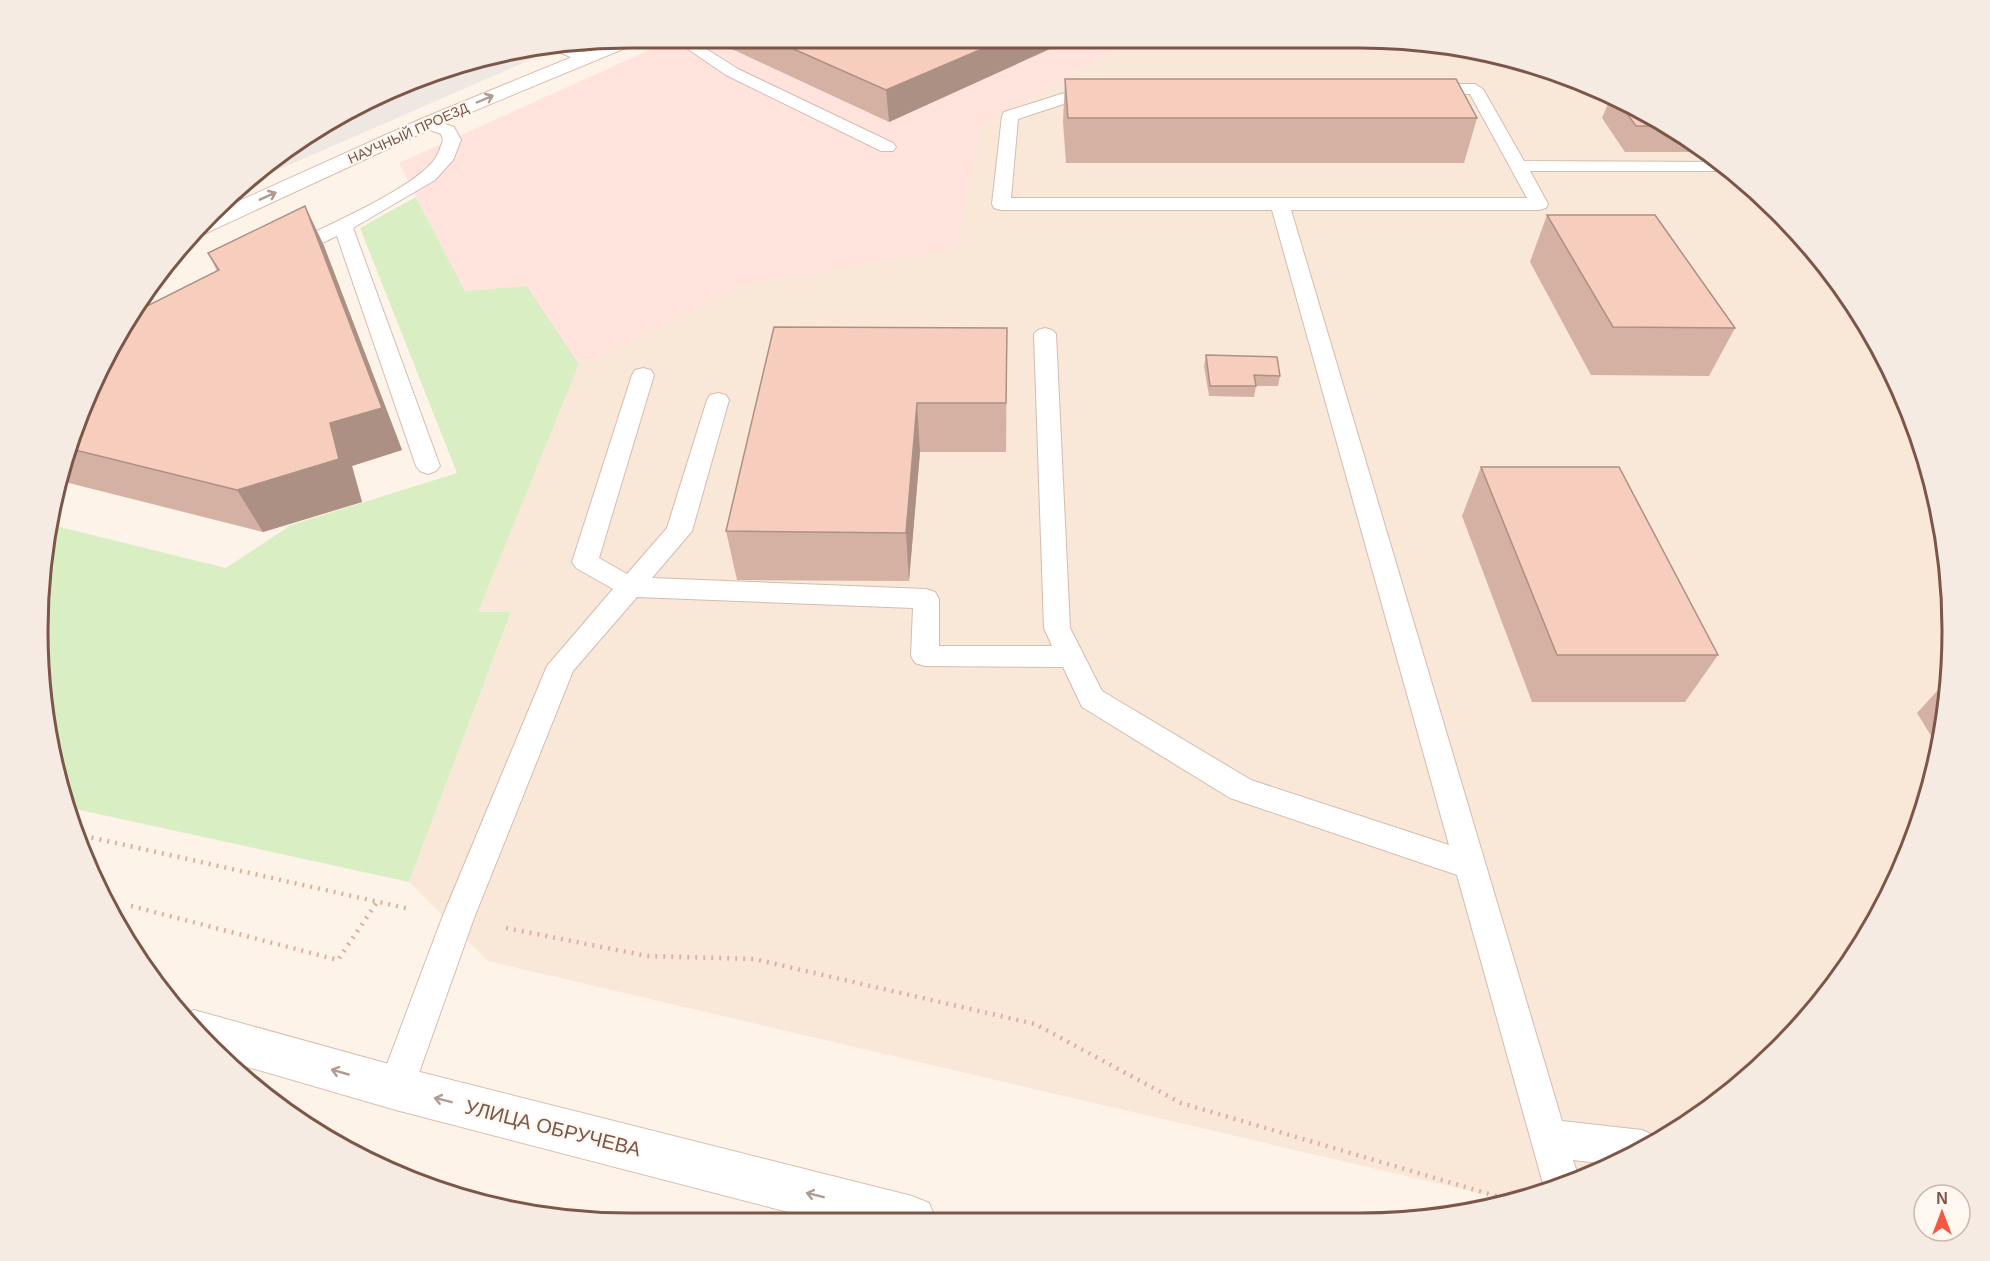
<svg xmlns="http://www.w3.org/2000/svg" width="1990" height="1261" viewBox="0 0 1990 1261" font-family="Arial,sans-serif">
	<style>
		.residential { fill: #f9e7d8 }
		.commercial { fill: #ffe3dc }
		.industrial { fill: #efe7e1 }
		.green { fill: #daeec4 }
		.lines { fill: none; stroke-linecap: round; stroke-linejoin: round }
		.lane-casing { stroke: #d5bcaf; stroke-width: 2 }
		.secondary-casing { stroke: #dbbdae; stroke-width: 2 }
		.path { stroke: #ddb19f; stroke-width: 4.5; stroke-dasharray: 2 6; stroke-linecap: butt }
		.lane { fill: #fff; fill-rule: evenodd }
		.secondary { fill: #fff; fill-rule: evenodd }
		.wall { fill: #d4b1a3 }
		.shaded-wall { fill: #ad9084 }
		.building { fill: #f7cebd; stroke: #ad9084; stroke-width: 1.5 }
		.oneway { stroke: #b09a91 }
		.labels { text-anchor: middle; stroke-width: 4.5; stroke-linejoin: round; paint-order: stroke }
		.far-street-label { font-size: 14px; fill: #7c5648; stroke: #fff8f1 }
		.near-street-label { font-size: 20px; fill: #7c5648; stroke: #fff8f1 }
		.rim { fill: none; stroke: #7c5648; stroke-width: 3 }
	</style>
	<rect width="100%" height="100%" fill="#fef3e8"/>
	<path class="residential" d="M1127 43H1437L1587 83 1721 160 1806 240 1873 334 1921 440 1947 553 1951 670 1932 784 1891 893 1830 992 1750 1077 1622 1162 1517 1202 488 961 409 882 511 613 478 612 579 364 741 285 954 249 982 126Z"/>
	<path class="commercial" d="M665 43H1127L982 126 955 249 741 285 579 364 527 286 465 291 399 163Z"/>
	<path class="industrial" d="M553 43H569L243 185 301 138 440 69Z"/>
	<path class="green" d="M416 197 465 291 527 286 579 364 478 612H511L409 882 66 807 58 784 43 708 39 592 52 525 226 568 291 525 457 473 360 228Z"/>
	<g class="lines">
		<defs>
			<g id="lane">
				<path d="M553 43H563L589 55 592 58 584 63 579 61 544 45Z"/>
				<path d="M679 43H697L738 69 893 143 896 147 893 151H881L726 75Z"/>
				<path d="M1099 82 1475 84 1483 89 1524 161 1722 162 1732 171H1530L1548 204 1546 208 1539 210H1291L1562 1121 1642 1130 1655 1136 1657 1139 1616 1165 1573 1160 1579 1178 1545 1191 1457 875 1230 798 1082 707 1063 667 925 666 915 663 911 656 913 608 637 597 573 671 474 918 409 1101 396 1106 383 1101 378 1088 442 918 547 666 613 589 576 568 572 562 632 375 635 370 643 368 651 370 654 375 599 558 627 574 667 528 707 400 710 395 718 393 726 395 729 400 692 531 652 578 926 589 935 592 939 599V646H1052L1044 628 1034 334 1038 330 1045 328 1052 330 1056 334 1070 628 1102 691 1251 780 1449 845 1272 210H1001L994 208 992 204 1002 116 1004 112ZM1100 92 1470 94 1527 198H1011L1018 119Z"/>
				<path d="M428 118 454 127 461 140 453 160 435 180 353 228 440 466 436 471 428 474 420 471 416 466 337 236 294 256H280L277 252 280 248C314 232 419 187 436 157 439 152 441 146 443 140L441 134 422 127 420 123Z"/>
			</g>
			<g id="secondary">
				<path d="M606 43H630L628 47 435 127 204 234 191 235 208 215 421 119Z"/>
				<path d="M194 1010 396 1066 912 1196 929 1203 936 1220H819L396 1110 227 1061 180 1016Z"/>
			</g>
		</defs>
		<use href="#lane" class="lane-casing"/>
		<use href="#secondary" class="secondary-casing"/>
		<g class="path">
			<path d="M76 834 410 909"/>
			<path d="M131 906 338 960 377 902"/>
			<path d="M506 928 647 956 754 959 1035 1024 1181 1103 1513 1201"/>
		</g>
		<use href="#lane" class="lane"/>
		<use href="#secondary" class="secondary"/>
	</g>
	<g class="wall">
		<path d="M719 43H1063L889 122Z"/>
		<path d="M1065 79 1477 118 1464 163H1066L1063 122Z"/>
		<path d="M1611 97 1707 152H1625L1602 118Z"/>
		<path d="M305 206 324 246 402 450 352 466 362 502 263 532 61 481 69 440 217 271 208 253Z"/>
		<path d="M1547 215 1735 328 1709 376 1591 375 1530 262Z"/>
		<path d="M1007 328 1006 452H920L909 581 737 580 726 531Z"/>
		<path d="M1206 355 1280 376 1278 386H1256L1254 397 1209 396 1204 366Z"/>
		<path d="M1890 372 1899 391 1887 377Z"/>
		<path d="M1481 467 1718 655 1685 702H1532L1462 516Z"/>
		<path d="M1950 677 1938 747 1917 713Z"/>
	</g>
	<g class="shaded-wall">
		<path d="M996 43H1063L889 122 886 90Z"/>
		<path d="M305 206 324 246 402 450 352 466 362 502 263 532 237 490 330 423Z"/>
		<path d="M917 403 920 452 909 581 906 533Z"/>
	</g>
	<g class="building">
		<path d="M780 43H996L886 90Z"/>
		<path d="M1065 79H1456L1477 118H1068Z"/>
		<path d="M1618 101 1661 126H1636Z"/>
		<path d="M305 206 382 408 330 423 339 459 237 490 67 448 69 440 99 368 133 313 219 270 208 253Z"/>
		<path d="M1547 215H1655L1735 328 1613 327Z"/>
		<path d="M774 327 1007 328 1006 403H917L906 533 726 531Z"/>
		<path d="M1206 355 1277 357 1280 376 1254 375 1256 386H1210Z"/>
		<path d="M1481 467H1619L1718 655H1557Z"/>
	</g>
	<defs><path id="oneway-shaft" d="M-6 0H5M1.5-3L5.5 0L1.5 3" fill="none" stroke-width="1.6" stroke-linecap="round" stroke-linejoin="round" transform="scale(1.5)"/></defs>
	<g class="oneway">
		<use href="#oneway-shaft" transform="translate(485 99) rotate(-23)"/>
		<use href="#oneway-shaft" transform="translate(268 196) rotate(-24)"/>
		<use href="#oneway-shaft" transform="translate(340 1072) rotate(-164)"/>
		<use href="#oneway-shaft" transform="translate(443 1100) rotate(-166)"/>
		<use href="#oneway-shaft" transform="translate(815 1195) rotate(-166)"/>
	</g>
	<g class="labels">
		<g class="far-street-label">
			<text transform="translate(408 133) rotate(-24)" y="5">НАУЧНЫЙ ПРОЕЗД</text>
		</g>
		<g class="near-street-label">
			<text transform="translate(553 1128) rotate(14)" y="7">УЛИЦА ОБРУЧЕВА</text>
		</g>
	</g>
	<path d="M0 0H1990V1261H0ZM630 48H1360A582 582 0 0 1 1942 630V631A582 582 0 0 1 1360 1213H630A582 582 0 0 1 48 631V630A582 582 0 0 1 630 48Z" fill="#f5ebe3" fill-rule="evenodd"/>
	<path class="rim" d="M630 48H1360A582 582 0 0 1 1942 630V631A582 582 0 0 1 1360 1213H630A582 582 0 0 1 48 631V630A582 582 0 0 1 630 48Z"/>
	<g transform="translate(1942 1213)"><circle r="28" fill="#fff8f1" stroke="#cbb7ad" stroke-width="1.5"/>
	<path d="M0-4.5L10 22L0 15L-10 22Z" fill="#f45742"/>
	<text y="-9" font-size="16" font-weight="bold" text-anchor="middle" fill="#7c5648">N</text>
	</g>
</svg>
